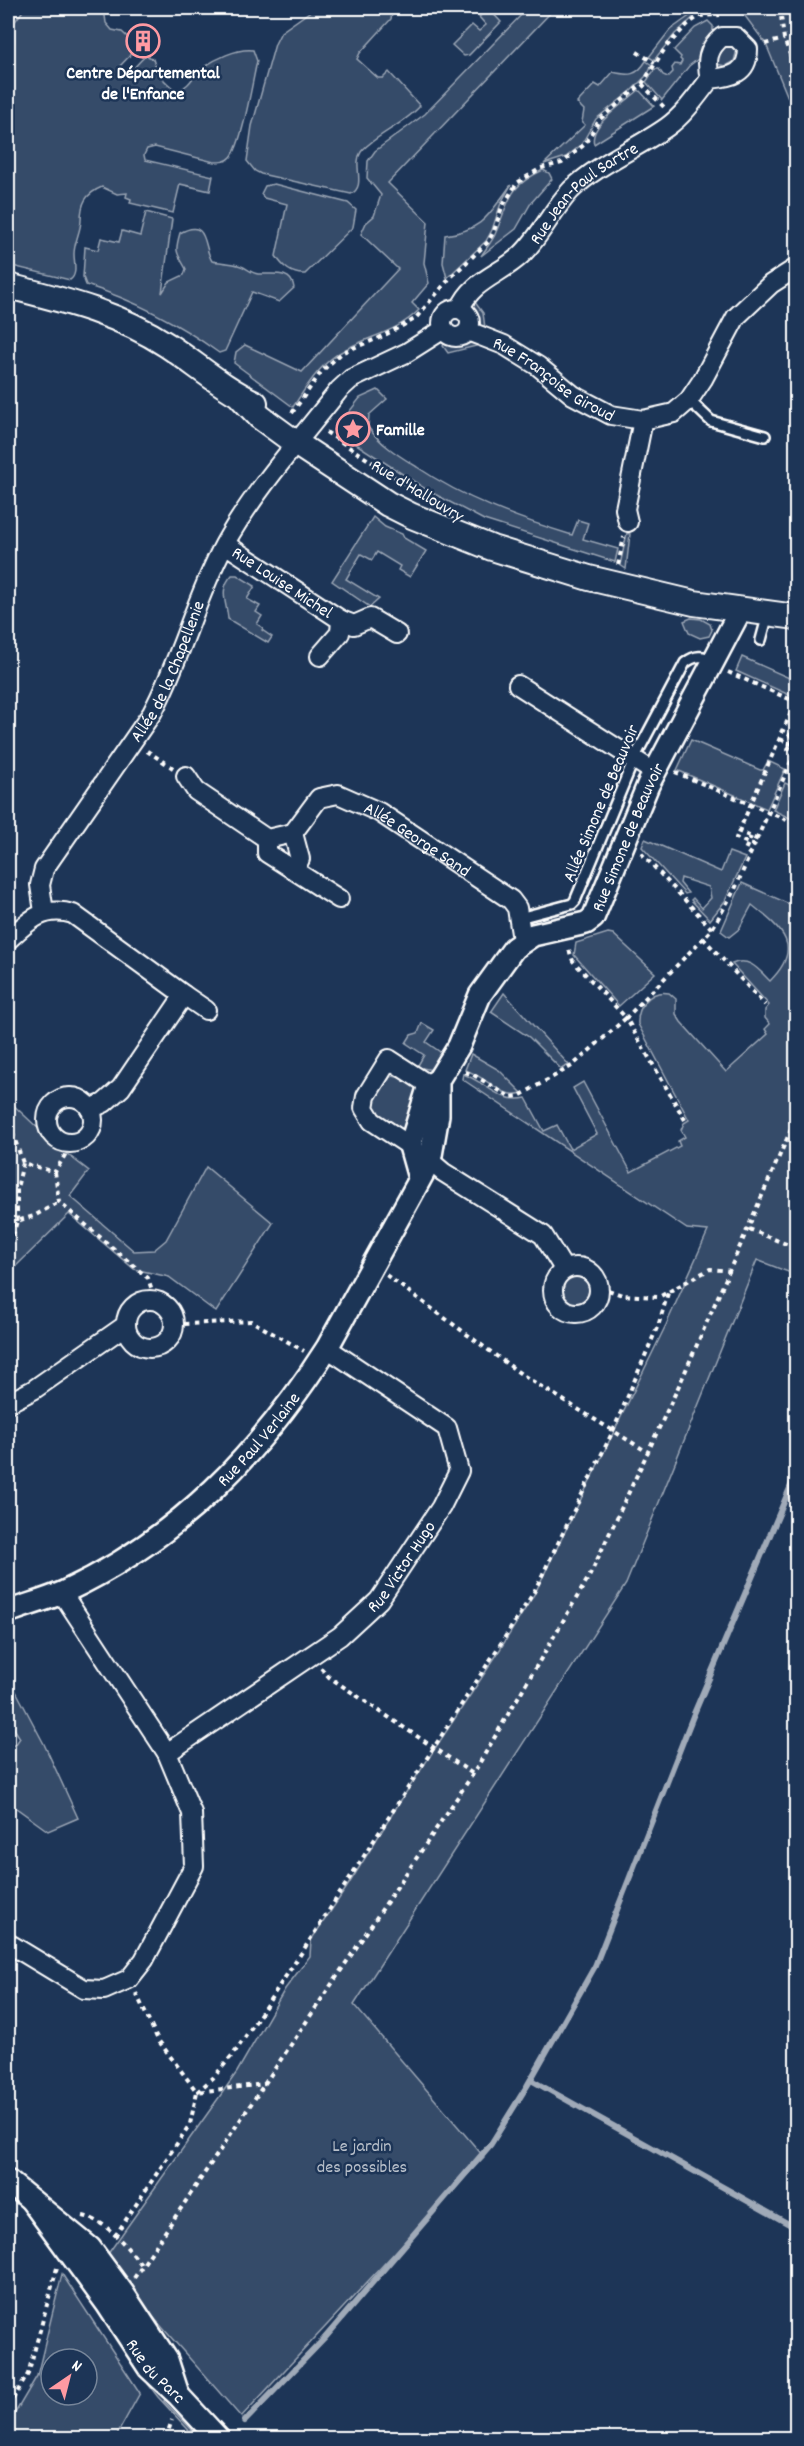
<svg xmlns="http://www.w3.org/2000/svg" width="804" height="2446" viewBox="0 0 804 2446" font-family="Dekko,sans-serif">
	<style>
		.green { fill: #364b69; stroke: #9aa5b4; stroke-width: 1.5; fill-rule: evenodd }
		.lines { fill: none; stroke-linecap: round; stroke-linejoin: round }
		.stream { stroke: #a0aab8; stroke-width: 6 }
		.service-casing { stroke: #fff; stroke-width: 14 }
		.minor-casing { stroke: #fff; stroke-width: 22 }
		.tertiary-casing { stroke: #fff; stroke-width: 26 }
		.secondary-casing { stroke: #fff; stroke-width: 28 }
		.path { stroke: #fff; stroke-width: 4; stroke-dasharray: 4.5 4.5; stroke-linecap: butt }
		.service { stroke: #1d3557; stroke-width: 9 }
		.minor { stroke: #1d3557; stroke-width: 18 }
		.tertiary { stroke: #1d3557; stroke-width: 21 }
		.secondary { stroke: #1d3557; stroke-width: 24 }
		.path-bridge { stroke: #fff; stroke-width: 4; stroke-dasharray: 4.5 4.5; stroke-linecap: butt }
		.labels { text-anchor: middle; stroke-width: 5; stroke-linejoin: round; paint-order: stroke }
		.poi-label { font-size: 18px; font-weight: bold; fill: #fff; stroke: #1d3557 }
		.street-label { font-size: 18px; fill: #fff; stroke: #1d3557 }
		.park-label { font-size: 18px; fill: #b9c0ca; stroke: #1d3557 }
	</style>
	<rect width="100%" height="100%" fill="#1d3557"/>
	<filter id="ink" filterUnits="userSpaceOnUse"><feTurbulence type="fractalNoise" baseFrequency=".0167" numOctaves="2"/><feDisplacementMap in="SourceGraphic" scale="12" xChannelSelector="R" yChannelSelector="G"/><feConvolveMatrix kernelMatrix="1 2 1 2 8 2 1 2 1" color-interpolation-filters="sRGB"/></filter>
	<g filter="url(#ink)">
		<g class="green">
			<path d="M22 8H104L106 23 112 30 122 32 138 47 120 66 128 74 146 55 153 59C157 74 164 82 177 91 193 84 191 77 202 68 215 59 237 48 253 50L257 61C253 79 242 145 231 157 227 162 220 162 214 162L155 147 147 149 144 155 145 160 213 176 210 191 180 184 173 213 130 203 131 199 126 197 127 193 117 194 102 187C85 194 81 204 81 220 81 231 74 242 74 254 74 262 78 275 70 280L8 265V180C12 176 15 170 13 164H8V50L14 42 13 24 22 12Z"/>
			<path d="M315 8H393L391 19 360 53 357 59 378 78H383L389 72 420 106C405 124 372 137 361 152 352 165 367 186 351 194L261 174 255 171 247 161 252 126 275 44 281 32Z"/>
			<path d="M488 8 501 22 469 55 464 56 452 45 472 25 479 31 486 25 479 17Z"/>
			<path d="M528 8H555L388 183 428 222 424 263 429 283 412 303 419 310C397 332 372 335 346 349 321 362 308 384 293 407L234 363 236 352 245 345 302 372 398 269 361 234 366 223 374 216 381 195 367 178 368 161 375 151 425 114Z"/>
			<path d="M739 8H796V117L766 44Z"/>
			<path d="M691 15H696L675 34 654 60 649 57 670 30Z"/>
			<path d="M708 21 713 26V34L698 59 689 66 662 100 646 82 655 69H659L663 75 668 77 673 72 672 68 675 64 680 65 682 61 680 59 681 57 674 50 695 28Z"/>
			<path d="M731 46 737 50 734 61 725 66 717 64 716 55 725 47Z"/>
			<path d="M646 61 652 65 648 74 631 91 596 119 581 145 566 157 544 164 585 125 582 122 584 110 577 103 595 84 600 87 613 72C629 76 637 76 646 61Z"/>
			<path d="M639 90 654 106 594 144C588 125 626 102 639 90Z"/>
			<path d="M543 170 549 173 552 179 531 203 516 229 481 256C486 248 493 241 496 232 510 200 507 187 543 170Z"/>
			<path d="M274 184 348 203 356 210 353 227 305 274C292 275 282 266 276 256L287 204 264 198 261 194 265 186Z"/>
			<path d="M511 185 501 203 492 230 486 241 447 278 443 263 445 235C484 230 489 214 511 185Z"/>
			<path d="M146 212 172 219 162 293 169 282 184 275 186 269C177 252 174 254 180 233 209 217 203 248 212 261 221 263 232 262 241 266 247 268 251 273 258 274 270 275 292 269 294 288L279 302 252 292 225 351 219 353C178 323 134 300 86 285L83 277 85 247 98 250 101 238 119 242 122 231 140 236Z"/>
			<path d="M474 301 483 313 485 328C474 323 470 313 474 301Z"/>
			<path d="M451 340 480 345 448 353 443 346 445 342Z"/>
			<path d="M378 390 387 399 369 415 368 427C381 445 398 455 417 467 465 499 516 518 572 535L578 520 588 523 583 539 618 549 615 562 484 520 427 490 353 442 359 427 345 417 360 398Z"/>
			<path d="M373 517 385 527 402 534 404 538 426 551 410 577 398 570 400 566 377 552 372 560 361 554 346 579 379 599 370 607 332 581Z"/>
			<path d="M627 533 630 534 626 569 620 565Z"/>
			<path d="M232 575H237L255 586 247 599 260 606 256 612 262 616 257 624 263 628 262 630 272 637 268 643 228 619C227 603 218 590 232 575Z"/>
			<path d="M691 618 701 619 710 624 712 630 709 636 700 638 689 633 684 621Z"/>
			<path d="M742 657 796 681V698L736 671Z"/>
			<path d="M691 740 760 770H763L768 761 785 769 767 809 677 770Z"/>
			<path d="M785 783 796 788V821L773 810Z"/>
			<path d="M645 839 721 872 729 852 745 858 725 901 710 920 691 900 693 898 702 908 711 898 709 887 681 878 680 883 688 893 685 894 642 847Z"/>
			<path d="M742 883 796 907V1275L757 1260 626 1584 354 2005 484 2157 241 2417 147 2310 105 2258 237 2072 285 1989 310 1956 311 1940 347 1887 401 1800 496 1656 535 1593 666 1325 708 1231 687 1229 462 1079 463 1074C486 1082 500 1104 526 1098L544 1131 557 1125 570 1149 597 1134 573 1088 583 1082 631 1172 680 1146 678 1141 685 1137 681 1130 684 1123 689 1120 638 1024C637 1007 650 989 669 993L676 999V1014L681 1022 726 1072 768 1034 765 1029 770 1024 765 1018V1010L769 1005 732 964C749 956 759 970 770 981 804 947 783 930 752 905L739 929 729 937 721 931Z"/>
			<path d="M608 933 613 934 655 973 619 1006 574 955 576 943Z"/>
			<path d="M504 993 569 1065 561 1069 529 1037 491 1012Z"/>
			<path d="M422 1023 434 1030 426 1042 446 1056 433 1070 417 1067 424 1055 406 1043 411 1035 418 1033Z"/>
			<path d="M471 1054 499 1070 522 1093C501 1100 485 1075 465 1070Z"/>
			<path d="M393 1076 401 1078 419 1089 406 1132 380 1115 374 1108C373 1097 384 1082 393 1076Z"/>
			<path d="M8 1100 58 1147 89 1171 70 1196 134 1251 154 1250 166 1240 206 1167 273 1223 216 1312 169 1277 134 1269 69 1214 8 1274Z"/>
			<circle cx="575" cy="1289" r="14"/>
			<path d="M8 1676 44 1744 78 1818 48 1831 8 1802V1748L16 1744 20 1738 8 1719Z"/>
			<path d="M62 2274 140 2393 115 2438H8V2425L37 2376ZM51 2359H87V2395H51Z"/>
			<path d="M154 2380 168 2397 164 2401 200 2438H196L158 2397 148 2384Z"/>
		</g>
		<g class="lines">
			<g class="stream">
				<path d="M531 2080 796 2228"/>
				<path d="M245 2421 324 2339 491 2144 527 2086 595 1966 693 1716 796 1474"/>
			</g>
			<defs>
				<g id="service">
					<path d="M689 400 711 421 765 436"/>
					<path d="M761 640 767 618 763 615"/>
					<path d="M519 918 572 904 575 901 634 759 685 663C695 655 703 655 714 661"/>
				</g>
				<g id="minor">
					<path id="s1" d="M460 309C472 280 500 275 521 255 541 236 552 210 571 190 599 163 636 149 667 127 684 115 697 96 710 79 731 77 748 74 748 49L736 37H722C707 49 706 61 710 79"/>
					<circle cx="456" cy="323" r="14"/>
					<path id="s2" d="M468 331 504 345 538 366 573 395 611 415 643 420 674 413 689 400 703 379 736 317 771 284 796 268"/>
					<path d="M628 522 625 509 643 420"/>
					<path id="s3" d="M225 544 341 620 340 633 320 656"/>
					<path d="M341 620 354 625 370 618 397 634"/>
					<path d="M518 685 654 772"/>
					<path id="s4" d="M186 776 196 791 267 839 293 833 319 798 338 794 379 812 511 900 517 908 522 940"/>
					<path d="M293 833 300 859 294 869"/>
					<path d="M267 839V853L339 899"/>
					<path id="s5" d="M44 912 40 885 44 869 152 713C181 659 195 599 224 545 253 492 302 437 339 390L351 379 406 353 444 329"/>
					<path d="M8 940C28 921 44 905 73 914L184 995 121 1088 104 1103 90 1109"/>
					<path d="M184 995 206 1010"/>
					<circle cx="70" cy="1120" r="23"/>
					<path d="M410 1146 372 1121 364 1108 366 1096 389 1059 429 1085"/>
					<path d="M430 1161 443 1172 543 1235 564 1269"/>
					<circle cx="576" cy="1290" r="23"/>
					<circle cx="150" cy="1324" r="24"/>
					<path d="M8 1403 33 1390 126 1325"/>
					<path id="s6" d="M167 1753 340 1636 379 1600 441 1507 459 1471 447 1428 327 1348"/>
					<path d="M8 1943 84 1989 104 1990 129 1979 144 1960 194 1866 192 1813 167 1753 62 1593"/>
				</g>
				<g id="tertiary">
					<path id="s7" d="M438 1080 459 1046 480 995 514 948 533 935 586 923 593 918 648 785 741 609"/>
					<path d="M419 1178 410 1146 429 1085 438 1080"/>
					<path id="s8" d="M8 1612C26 1605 46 1600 64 1592 178 1539 260 1453 327 1348L430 1161 438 1115V1080"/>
					<path d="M8 2181 90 2248 123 2293 167 2360 178 2394"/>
					<path id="s9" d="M31 2200 107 2304 149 2368 178 2395 218 2438"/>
				</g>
				<g id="secondary">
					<path d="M8 286C63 300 118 313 167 345 196 364 223 388 255 403"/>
					<path d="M241 397 260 417 297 444 388 504 412 516 492 548 589 578 694 603 796 617"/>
				</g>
			</defs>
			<use href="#service" class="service-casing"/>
			<use href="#minor" class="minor-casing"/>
			<use href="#tertiary" class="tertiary-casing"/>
			<use href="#secondary" class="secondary-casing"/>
			<g class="path">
				<path d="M780 8 784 39 796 70"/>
				<path d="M765 44 784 39"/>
				<path d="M637 52 655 63"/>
				<path d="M642 84 664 107"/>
				<path d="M292 413 322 371 343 352 379 338 415 319 450 278 488 242 494 231 502 207 517 183 541 168 562 163 585 144 600 119 642 84 666 47 687 25 699 16 720 15"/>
				<path d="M326 432 422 495"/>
				<path d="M618 565 624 537"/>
				<path d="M728 672 796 702"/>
				<path d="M780 739 796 746"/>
				<path d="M147 751 173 768"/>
				<path d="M794 757 788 750 794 736"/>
				<path d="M675 772 796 824"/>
				<path d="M755 846 736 838 796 701"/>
				<path d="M641 853 712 929"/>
				<path d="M751 855 745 850 751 837"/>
				<path d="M703 938 765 1005"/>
				<path d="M465 1072 472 1074 510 1097 519 1096 572 1066 626 1018 573 961 568 947"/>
				<path d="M685 1120 626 1018 712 929 735 889 796 750"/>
				<path d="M8 1125 13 1134 23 1163 55 1172 65 1155 67 1143"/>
				<path d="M55 1172 59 1202 148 1278 155 1300"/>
				<path d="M17 1221V1188L23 1163"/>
				<path d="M749 1229 796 1248"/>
				<path d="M8 1253 17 1221 34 1216 59 1202"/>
				<path d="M386 1275 521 1374 649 1453"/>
				<path d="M600 1287 622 1295 659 1297 710 1269 731 1271"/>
				<path d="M171 1337 185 1324 251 1321 304 1351"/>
				<path d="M321 1668 329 1677 473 1774"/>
				<path d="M136 1993 158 2040 197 2092 213 2078 235 2052 304 1949 534 1592 613 1431 659 1323 668 1293"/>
				<path d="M83 2216C108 2221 127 2248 143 2266"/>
				<path d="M115 2236 190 2124 197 2092 265 2084"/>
				<path d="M134 2278 473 1774 590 1575 682 1379 796 1118"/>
				<path d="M8 2407 28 2374 57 2268"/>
				<path d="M166 2438 172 2420"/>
			</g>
			<use href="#service" class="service"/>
			<use href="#minor" class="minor"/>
			<use href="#tertiary" class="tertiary"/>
			<use href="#secondary" class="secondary"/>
			<g class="path-bridge">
				<path d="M780 730 796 738"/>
				<path d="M737 831 761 841"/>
			</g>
		</g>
	</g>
	<defs>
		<symbol id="building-ring" viewBox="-11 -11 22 22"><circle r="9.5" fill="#1d3557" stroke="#ff9aa2" stroke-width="1.5"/><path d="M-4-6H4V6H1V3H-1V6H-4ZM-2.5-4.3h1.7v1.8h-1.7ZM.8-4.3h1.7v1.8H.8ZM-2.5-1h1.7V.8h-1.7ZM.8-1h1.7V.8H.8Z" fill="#ff9aa2"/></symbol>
		<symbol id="sight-ring" viewBox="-11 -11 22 22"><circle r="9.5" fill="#1d3557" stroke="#ff9aa2" stroke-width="1.5"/><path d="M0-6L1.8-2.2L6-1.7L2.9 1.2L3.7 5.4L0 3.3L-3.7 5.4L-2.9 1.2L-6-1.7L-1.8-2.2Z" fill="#ff9aa2"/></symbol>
	</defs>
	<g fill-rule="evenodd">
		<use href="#building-ring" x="124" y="22" width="38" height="38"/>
		<use href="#sight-ring" x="334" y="410" width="38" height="38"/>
	</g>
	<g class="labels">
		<g class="poi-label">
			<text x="143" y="78">Centre Départemental<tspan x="143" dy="21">de l'Enfance</tspan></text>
			<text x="376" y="435" text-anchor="start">Famille</text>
		</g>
		<g class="street-label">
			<text dy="6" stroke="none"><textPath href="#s1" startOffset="172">Rue Jean-Paul Sartre</textPath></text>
			<text dy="6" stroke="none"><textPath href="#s2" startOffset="99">Rue Françoise Giroud</textPath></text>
			<text transform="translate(418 490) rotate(31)" y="6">Rue d'Hallouvry</text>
			<text dy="6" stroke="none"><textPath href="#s3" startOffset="69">Rue Louise Michel</textPath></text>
			<text dy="6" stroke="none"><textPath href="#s5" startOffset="278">Allée de la Chapellenie</textPath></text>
			<text transform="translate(600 803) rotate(-67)" y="6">Allée Simone de Beauvoir</text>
			<text dy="6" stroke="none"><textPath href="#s7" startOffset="327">Rue Simone de Beauvoir</textPath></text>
			<text dy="6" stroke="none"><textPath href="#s4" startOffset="285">Allée George Sand</textPath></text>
			<text dy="6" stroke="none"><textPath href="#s8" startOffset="309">Rue Paul Verlaine</textPath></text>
			<text dy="6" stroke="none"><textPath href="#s6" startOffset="302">Rue Victor Hugo</textPath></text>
			<text dy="6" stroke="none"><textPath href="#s9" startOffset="212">Rue du Parc</textPath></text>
		</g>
		<g class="park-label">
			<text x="362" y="2151">Le jardin<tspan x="362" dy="21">des possibles</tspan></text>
		</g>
	</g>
	<rect width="804" height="2446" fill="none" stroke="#1d3557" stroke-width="30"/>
	<rect x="15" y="15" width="774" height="2416" fill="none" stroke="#fff" stroke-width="2" filter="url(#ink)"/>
	<g transform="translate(69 2377) rotate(35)"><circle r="28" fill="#1d3557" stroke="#77869a" stroke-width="1.5"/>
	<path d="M0-4.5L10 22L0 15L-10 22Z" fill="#ff9aa2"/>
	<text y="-9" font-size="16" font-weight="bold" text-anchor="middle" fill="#ffffff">N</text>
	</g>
</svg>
